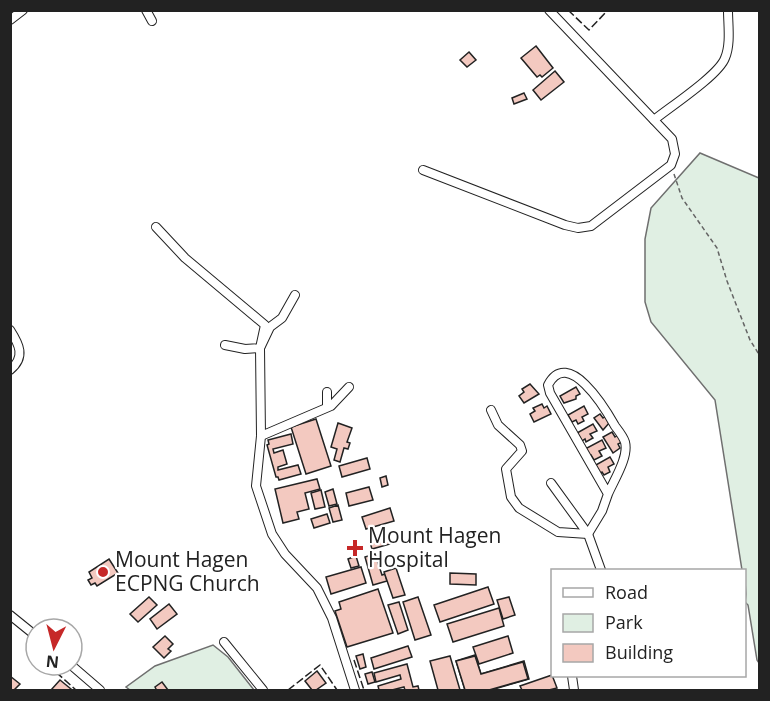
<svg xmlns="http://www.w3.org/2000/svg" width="770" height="701" viewBox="0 0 770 701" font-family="'Open Sans',sans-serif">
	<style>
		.green { fill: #e0efe3; stroke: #6f6f6f; stroke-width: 1.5 }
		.building { fill: #f3c9c0; stroke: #222; stroke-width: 1.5 }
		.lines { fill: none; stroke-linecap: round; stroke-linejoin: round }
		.minor-casing { stroke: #222; stroke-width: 10 }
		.path { stroke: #646464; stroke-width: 1.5; stroke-dasharray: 4.5 3; stroke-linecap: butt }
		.minor { stroke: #fff; stroke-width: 8 }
		.fence { stroke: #222; stroke-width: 1.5; stroke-dasharray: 8 3; stroke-linecap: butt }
		.poi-dot { fill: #c62828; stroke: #fff; stroke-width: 2 }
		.labels { text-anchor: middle; stroke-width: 4.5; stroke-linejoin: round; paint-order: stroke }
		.poi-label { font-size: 21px; fill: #222; stroke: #fff; text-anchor: start }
	</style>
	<rect width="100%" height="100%" fill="#fff"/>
	<g class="green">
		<path d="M700 153 759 178V663L757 660 748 605 745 602 746 594 744 570H742L715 400 651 322 645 302V239L651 208Z"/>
		<path d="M213 645 228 657 254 690H130L126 687 155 666Z"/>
	</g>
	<g class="building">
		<path d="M536 46 553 68 542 77 540 75 537 77 521 58Z"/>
		<path d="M469 52 476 60 467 67 460 60Z"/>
		<path d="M555 71 564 82 541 100 533 90Z"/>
		<path d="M524 93 527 99 514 104 512 98Z"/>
		<path d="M530 384 539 394 524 403 519 396 524 392 522 389Z"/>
		<path d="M576 387 580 394 576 396V399L564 403 560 396Z"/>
		<path d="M542 404 544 408 547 406 551 414 534 422 530 414 535 411 533 408Z"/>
		<path d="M584 406 588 414 582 417 584 421 578 424 576 420 572 422 568 415Z"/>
		<path d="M600 414 603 418 606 416 610 422 603 430 594 418Z"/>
		<path d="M316 419 331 466 306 474 291 427Z"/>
		<path d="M338 423 352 428 347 442 350 443 348 449 344 448 340 462 334 460 337 449 331 447Z"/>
		<path d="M593 424 597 431 590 434 593 438 586 442 585 439 582 441 577 433Z"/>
		<path d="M612 432 615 437 618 435 622 442 618 444 620 448 613 453 603 437Z"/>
		<path d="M291 434 293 444 273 449 274 453 283 450 287 464 278 467V470L298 465 301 474 279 480 278 477H276L267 445 269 444 268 440Z"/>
		<path d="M602 440 606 448 599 451 602 456 594 460 591 455 589 456 585 449Z"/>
		<path d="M610 457 614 464 608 467 610 472 604 475 602 472 599 474 594 466Z"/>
		<path d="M367 458 370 469 342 477 339 466Z"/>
		<path d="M386 476 388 485 382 487 380 478Z"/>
		<path d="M317 479 320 489 305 493 309 509 297 512 299 519 283 523 275 489Z"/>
		<path d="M369 487 373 500 349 506 346 493Z"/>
		<path d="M333 489 337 504 329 506 325 492Z"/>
		<path d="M321 490 325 507 315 509 311 493Z"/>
		<path d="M338 505 342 520 333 522 329 508Z"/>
		<path d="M390 508 394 521 366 529 362 517Z"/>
		<path d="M327 514 330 523 314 528 311 519Z"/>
		<path d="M390 533V544L372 549 370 542 382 538V535Z"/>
		<path d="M375 554 382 575 385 574 387 581 373 585 365 557Z"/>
		<path d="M356 556 359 566 351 568 348 559Z"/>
		<path d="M109 559 118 573 97 586 95 583 91 585 88 580 92 578 89 572Z"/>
		<path d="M361 567 366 583 331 594 326 577Z"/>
		<path d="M396 568 405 595 393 598 384 572Z"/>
		<path d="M450 573 476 574V585L450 584Z"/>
		<path d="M488 587 494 604 440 622 434 605Z"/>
		<path d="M378 589 393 633 347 647 335 611 341 609 339 602Z"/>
		<path d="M149 597 157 605 138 622 130 614Z"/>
		<path d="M418 597 431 635 415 640 403 602Z"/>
		<path d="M509 597 515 615 503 619 497 600Z"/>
		<path d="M399 602 408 630 398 634 388 605Z"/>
		<path d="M169 604 177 614 157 629 150 619Z"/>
		<path d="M499 608 504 626 453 642 447 624Z"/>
		<path d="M165 636 173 644 168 649 171 651 164 658 153 647Z"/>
		<path d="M508 636 513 653 479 664 473 647Z"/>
		<path d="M408 646 412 657 374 669 371 658Z"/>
		<path d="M363 654 366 667 360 669 356 656Z"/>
		<path d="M475 655 481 674 524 661 529 679 491 690H465L456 661Z"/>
		<path d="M450 656 460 690H438L430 661Z"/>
		<path d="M475 656 481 674 523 662 528 679 489 690H465L456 661Z"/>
		<path d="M407 664 413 687 418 686 419 690H405L404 687 392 690H379L378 686 401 679 400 675 376 682 374 673Z"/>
		<path d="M317 671 326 683 316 690H312L305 681Z"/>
		<path d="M372 672 375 682 368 684 365 674Z"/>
		<path d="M552 675 557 688 549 690H522L520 686Z"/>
		<path d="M10 676 20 684 14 690H10Z"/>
		<path d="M60 680 71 689 70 690H51Z"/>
		<path d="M162 682 168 690H155L156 689 155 687Z"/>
	</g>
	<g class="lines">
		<defs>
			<g id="minor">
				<path d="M146 10 152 21"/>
				<path d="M10 20 23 10"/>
				<path d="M654 120C670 107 719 75 725 58 731 44 728 25 728 10"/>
				<path d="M423 170 565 225 578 228 591 226 671 165 675 154 672 139 549 10"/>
				<path d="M156 227 185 258 265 325 260 348 245 349 225 345"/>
				<path d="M295 295 282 318 270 327 260 348 261 436 256 486 272 534 285 554 317 588 332 618 355 690"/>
				<path d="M10 330C19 344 26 357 10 370"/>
				<path d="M327 407V392"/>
				<path d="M491 410 498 425 520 445 522 451 506 469 511 497 519 508 558 532 588 534 602 511 608 494 550 393 548 385C568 347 605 408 615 426 618 430 623 436 625 442 629 457 614 480 608 494"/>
				<path d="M261 436 331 406 349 387"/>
				<path d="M551 483 588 534 601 570"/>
				<path d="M10 615 36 636"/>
				<path d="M224 642 263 690"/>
				<path d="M71 665 100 690"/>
				<path d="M572 676 574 690"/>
			</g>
		</defs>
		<use href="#minor" class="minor-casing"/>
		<path class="path" d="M674 174 682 198 717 248 727 281 750 340 760 356"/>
		<use href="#minor" class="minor"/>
		<g class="fence">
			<path d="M568 10 589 30 608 10"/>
			<path d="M354 660 364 690"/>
			<path d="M48 665 76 690"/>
			<path d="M288 690 320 665 337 690"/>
		</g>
	</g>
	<g class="poi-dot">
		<path d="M352 539h6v6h6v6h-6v6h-6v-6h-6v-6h6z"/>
		<circle cx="103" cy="572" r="6"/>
	</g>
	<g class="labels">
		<g class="poi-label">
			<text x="368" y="543">Mount Hagen<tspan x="368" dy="24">Hospital</tspan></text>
			<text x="115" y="567">Mount Hagen<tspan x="115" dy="24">ECPNG Church</tspan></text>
		</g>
	</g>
	<rect width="770" height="701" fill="none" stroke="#222222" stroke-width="24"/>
	<rect x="551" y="569" width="195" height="108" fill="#ffffff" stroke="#a7a7a7" stroke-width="1.5"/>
	<rect x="563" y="588" width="30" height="9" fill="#ffffff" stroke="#a7a7a7" stroke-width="1.5"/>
	<text x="605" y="599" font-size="18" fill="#222222">Road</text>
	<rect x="563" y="614" width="30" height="18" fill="#e0efe3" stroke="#a7a7a7" stroke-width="1.5"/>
	<text x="605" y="629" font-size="18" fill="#222222">Park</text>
	<rect x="563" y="644" width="30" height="18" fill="#f3c9c0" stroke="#a7a7a7" stroke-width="1.5"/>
	<text x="605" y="659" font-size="18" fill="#222222">Building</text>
	<g transform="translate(54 647) rotate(186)"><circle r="28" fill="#ffffff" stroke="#a7a7a7" stroke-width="1.5"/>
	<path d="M0-4.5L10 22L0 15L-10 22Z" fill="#c62828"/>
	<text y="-9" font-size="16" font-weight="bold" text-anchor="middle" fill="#222222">N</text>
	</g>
</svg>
